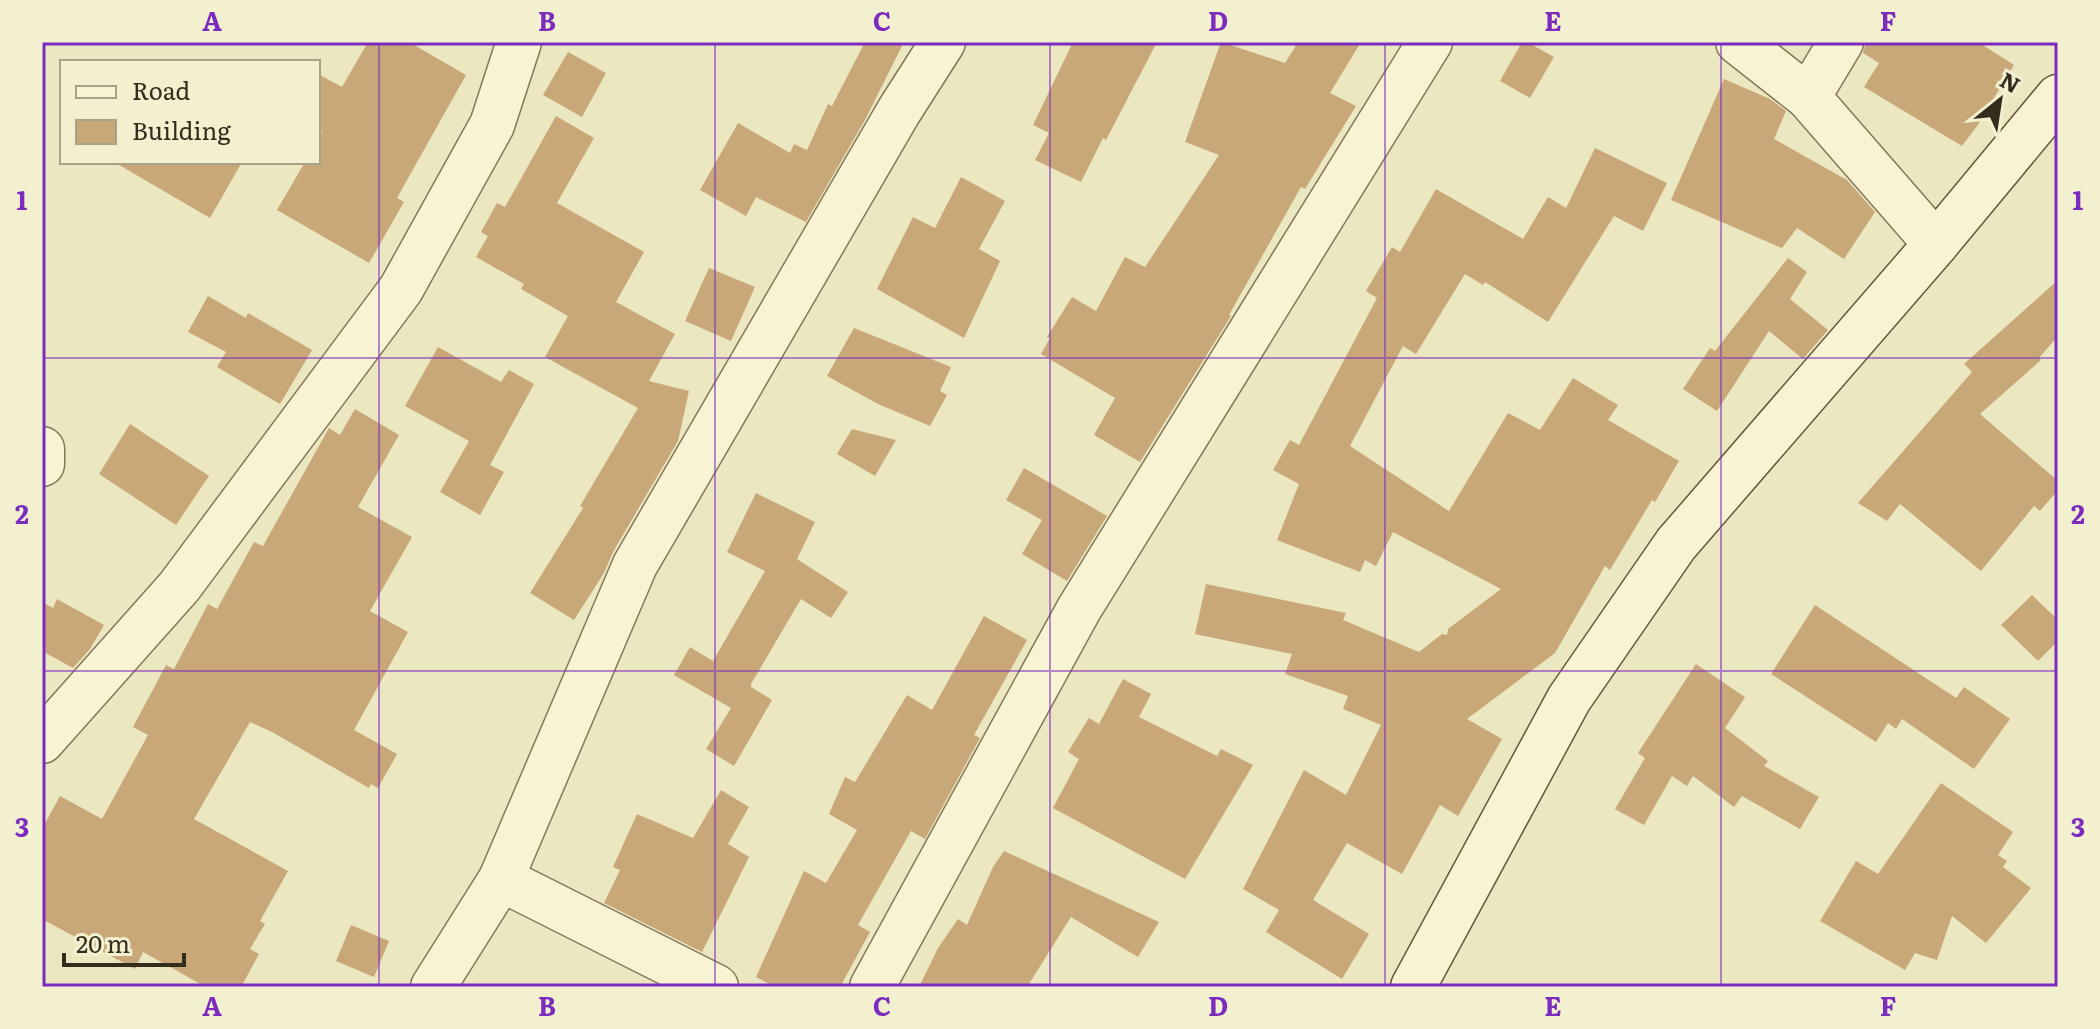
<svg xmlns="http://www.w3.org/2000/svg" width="2100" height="1029" viewBox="0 0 2100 1029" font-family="Literata,serif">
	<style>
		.building { fill: #c8a878 }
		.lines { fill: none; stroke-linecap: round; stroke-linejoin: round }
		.minor-casing { stroke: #847859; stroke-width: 47 }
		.secondary-casing { stroke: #65593d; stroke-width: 47 }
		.minor { stroke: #f7f3d3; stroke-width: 44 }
		.secondary { stroke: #f7f3d3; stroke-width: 44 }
		.grid { fill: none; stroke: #7b2cbf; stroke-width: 2; stroke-opacity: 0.55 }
		.neatline { fill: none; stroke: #7b2cbf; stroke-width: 3 }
		.grid-label { font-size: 26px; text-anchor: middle; font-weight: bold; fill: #7b2cbf }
	</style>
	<rect width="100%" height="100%" fill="#ebe7c1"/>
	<g class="building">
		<path d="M368 42H409L466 75 397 198 404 202 369 263 277 210 305 162H318V139L322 131 318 129V74L342 87Z"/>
		<path d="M865 42H904L865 120 806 222 756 197 746 216 700 190 738 123 790 153 794 144 807 150 828 104 832 106Z"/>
		<path d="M1073 42H1157L1106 140 1103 138 1081 182 1035 160 1049 133 1033 125Z"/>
		<path d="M1221 42 1285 63 1298 42H1361L1330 93 1356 106 1305 189 1301 187 1229 315 1231 316 1140 462 1094 435 1115 398 1041 354 1050 338 1047 337 1072 297 1096 311 1125 257 1145 267 1219 155 1185 142Z"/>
		<path d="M1522 42H1527L1554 57 1530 98 1500 81Z"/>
		<path d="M1866 42H1978L2014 65 1977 126 1962 146 1864 87 1879 63 1863 53Z"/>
		<path d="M568 52 606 73 582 117 543 95Z"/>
		<path d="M1724 79 1770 99 1786 111 1774 139 1847 180 1875 212 1844 259 1797 228 1782 248 1671 200Z"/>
		<path d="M556 116 594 138 557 203 644 252 616 302 675 334 649 381 689 391 678 441 613 552 604 573 574 620 530 593 583 508 580 506 638 408 545 357 568 316 521 289 524 284 476 257 488 236 481 232 497 203 505 207Z"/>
		<path d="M1595 148 1667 183 1643 231 1614 216 1548 322 1485 282 1483 285 1465 274 1416 354 1403 346 1350 446 1449 511 1508 413 1540 430 1573 378 1618 405 1608 420 1679 461 1655 502 1652 500 1610 570 1605 566 1555 653 1467 719 1502 739 1458 816 1440 805 1402 874 1347 843 1313 900 1369 934 1342 979 1266 932 1279 910 1243 889 1304 770 1346 795 1381 725 1343 709 1348 696 1285 674 1292 654 1195 634 1206 584 1346 613 1343 620 1419 652 1442 634 1447 635 1448 629 1501 589 1393 532 1376 566 1365 560 1360 572 1277 540 1299 484 1273 470 1290 440 1299 445 1377 298 1366 291 1392 247 1400 252 1436 189 1523 239 1548 197 1566 208Z"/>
		<path d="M114 162H242L210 218Z"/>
		<path d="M961 177 1005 201 979 249 1000 261 964 338 877 289 913 217 935 228Z"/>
		<path d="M1788 258 1807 272 1790 299 1828 330 1803 359 1769 331 1717 411 1683 389 1710 348 1715 351Z"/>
		<path d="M709 268 755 287 731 341 685 321Z"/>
		<path d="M2058 280V336L2039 358 2041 360 1980 414 2058 481V490L2040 511 2034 506 1981 571 1900 504 1887 521 1858 503 1972 372 1964 364Z"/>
		<path d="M208 296 246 318 248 313 312 350 280 404 217 367 226 352 188 332Z"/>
		<path d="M854 328 951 367 940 391 947 395 930 426 878 404 827 376Z"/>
		<path d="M438 347 501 382 509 370 534 384 490 465 504 472 480 515 440 492 469 441 405 406Z"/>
		<path d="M355 409 399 435 358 507 412 537 370 611 408 632 354 730 397 754 378 788 371 784 369 788 272 732 250 722 194 819 288 871 260 921 265 924 250 949 259 954 241 987H206L143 952 135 969 42 919V829L60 796 102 819 148 735 133 727 166 665 174 669 208 604 217 609 254 542 263 546 329 428 340 435Z"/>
		<path d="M130 424 209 476 176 525 99 474Z"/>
		<path d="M852 429 896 440 875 476 837 454Z"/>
		<path d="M1024 468 1107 516 1067 581 1022 554 1042 520 1006 500Z"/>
		<path d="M756 493 815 522 797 559 848 592 831 618 801 599 751 684V687L772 700 734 766 706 749 731 708 674 675 690 647 713 661 765 571 727 552Z"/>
		<path d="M2032 595 2058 620V641L2038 661 2001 625Z"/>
		<path d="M57 599 104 625 90 649 73 668 42 651V602L53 608Z"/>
		<path d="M1815 605 1956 698 1964 687 2010 719 1974 769 1902 719 1896 729 1888 723 1876 742 1771 674Z"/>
		<path d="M984 616 1027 640 974 735 980 738 925 839 911 831 858 925 870 932 840 987H775L756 977 804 871 826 883 857 830 829 814 845 777 855 782 907 695 932 710Z"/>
		<path d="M1696 664 1745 697 1725 728 1768 761 1764 766 1819 797 1800 829 1742 796 1734 807 1693 776 1687 786 1672 776 1644 825 1615 809 1645 758 1638 753Z"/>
		<path d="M1123 679 1151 694 1139 717 1217 756 1221 749 1253 765 1185 879 1053 808 1079 759 1068 752 1089 718 1099 724Z"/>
		<path d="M1941 783 2013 832 1998 855 2007 861 2003 867 2031 888 1986 943 1952 916 1937 960 1915 953 1905 970 1820 921 1856 861 1878 874Z"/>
		<path d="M721 790 749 807 728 844 749 857 702 952 604 903 620 870 613 867 637 814 693 838Z"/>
		<path d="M1004 851 1159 922 1138 957 1071 917 1027 987H919L938 948 958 919 967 925 993 867Z"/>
		<path d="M351 925 389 941 374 977 336 961Z"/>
	</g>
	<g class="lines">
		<defs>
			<g id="minor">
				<path d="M1738 42 1808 97 1841 42"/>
				<path d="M1808 97 1936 244"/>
				<path d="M42 449V464"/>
				<path d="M42 741 179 587 401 289 492 125 519 42"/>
				<path d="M501 879 716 987"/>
				<path d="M433 987 501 879 635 565 899 111 943 42"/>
				<path d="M872 987 1079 609 1430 42"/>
			</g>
			<path id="secondary" d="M1413 987 1569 699 1676 544 1936 244 2058 97"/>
		</defs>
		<use href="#minor" class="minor-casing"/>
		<use href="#secondary" class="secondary-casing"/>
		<use href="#minor" class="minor"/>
		<use href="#secondary" class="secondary"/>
	</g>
	<path class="grid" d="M379 42V987M715 42V987M1050 42V987M1385 42V987M1721 42V987M42 358H2058M42 671H2058"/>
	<rect width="2100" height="1029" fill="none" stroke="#f3f0d0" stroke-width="88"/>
	<rect x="60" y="60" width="260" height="104" fill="#f3f0d0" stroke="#a7a288" stroke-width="2"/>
	<rect x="76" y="86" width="40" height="12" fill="#f7f3d3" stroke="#a7a288" stroke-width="2"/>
	<text x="132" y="100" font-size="24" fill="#342c1d">Road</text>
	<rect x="76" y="120" width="40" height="24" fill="#c8a878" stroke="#a7a288" stroke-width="2"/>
	<text x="132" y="140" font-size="24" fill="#342c1d">Building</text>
	<g transform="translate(2000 100) rotate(30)" stroke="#f3f0d0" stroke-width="6" paint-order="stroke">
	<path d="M0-6L14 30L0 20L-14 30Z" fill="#342c1d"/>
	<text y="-12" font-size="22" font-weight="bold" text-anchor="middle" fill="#342c1d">N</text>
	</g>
	<path d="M64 953v12h120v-12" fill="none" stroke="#342c1d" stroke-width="4"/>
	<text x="76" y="953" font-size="24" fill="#342c1d" stroke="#f3f0d0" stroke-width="6" paint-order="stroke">20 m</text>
	<rect x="44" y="44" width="2012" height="941" class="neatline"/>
	<g class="grid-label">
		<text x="212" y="31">A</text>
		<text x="547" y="31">B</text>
		<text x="882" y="31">C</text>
		<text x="1218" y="31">D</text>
		<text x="1553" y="31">E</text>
		<text x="1888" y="31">F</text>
		<text x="22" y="210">1</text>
		<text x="2078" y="210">1</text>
		<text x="22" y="524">2</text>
		<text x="2078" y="524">2</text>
		<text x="22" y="837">3</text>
		<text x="2078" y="837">3</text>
		<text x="212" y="1016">A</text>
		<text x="547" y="1016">B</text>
		<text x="882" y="1016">C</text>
		<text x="1218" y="1016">D</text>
		<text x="1553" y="1016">E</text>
		<text x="1888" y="1016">F</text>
	</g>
</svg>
